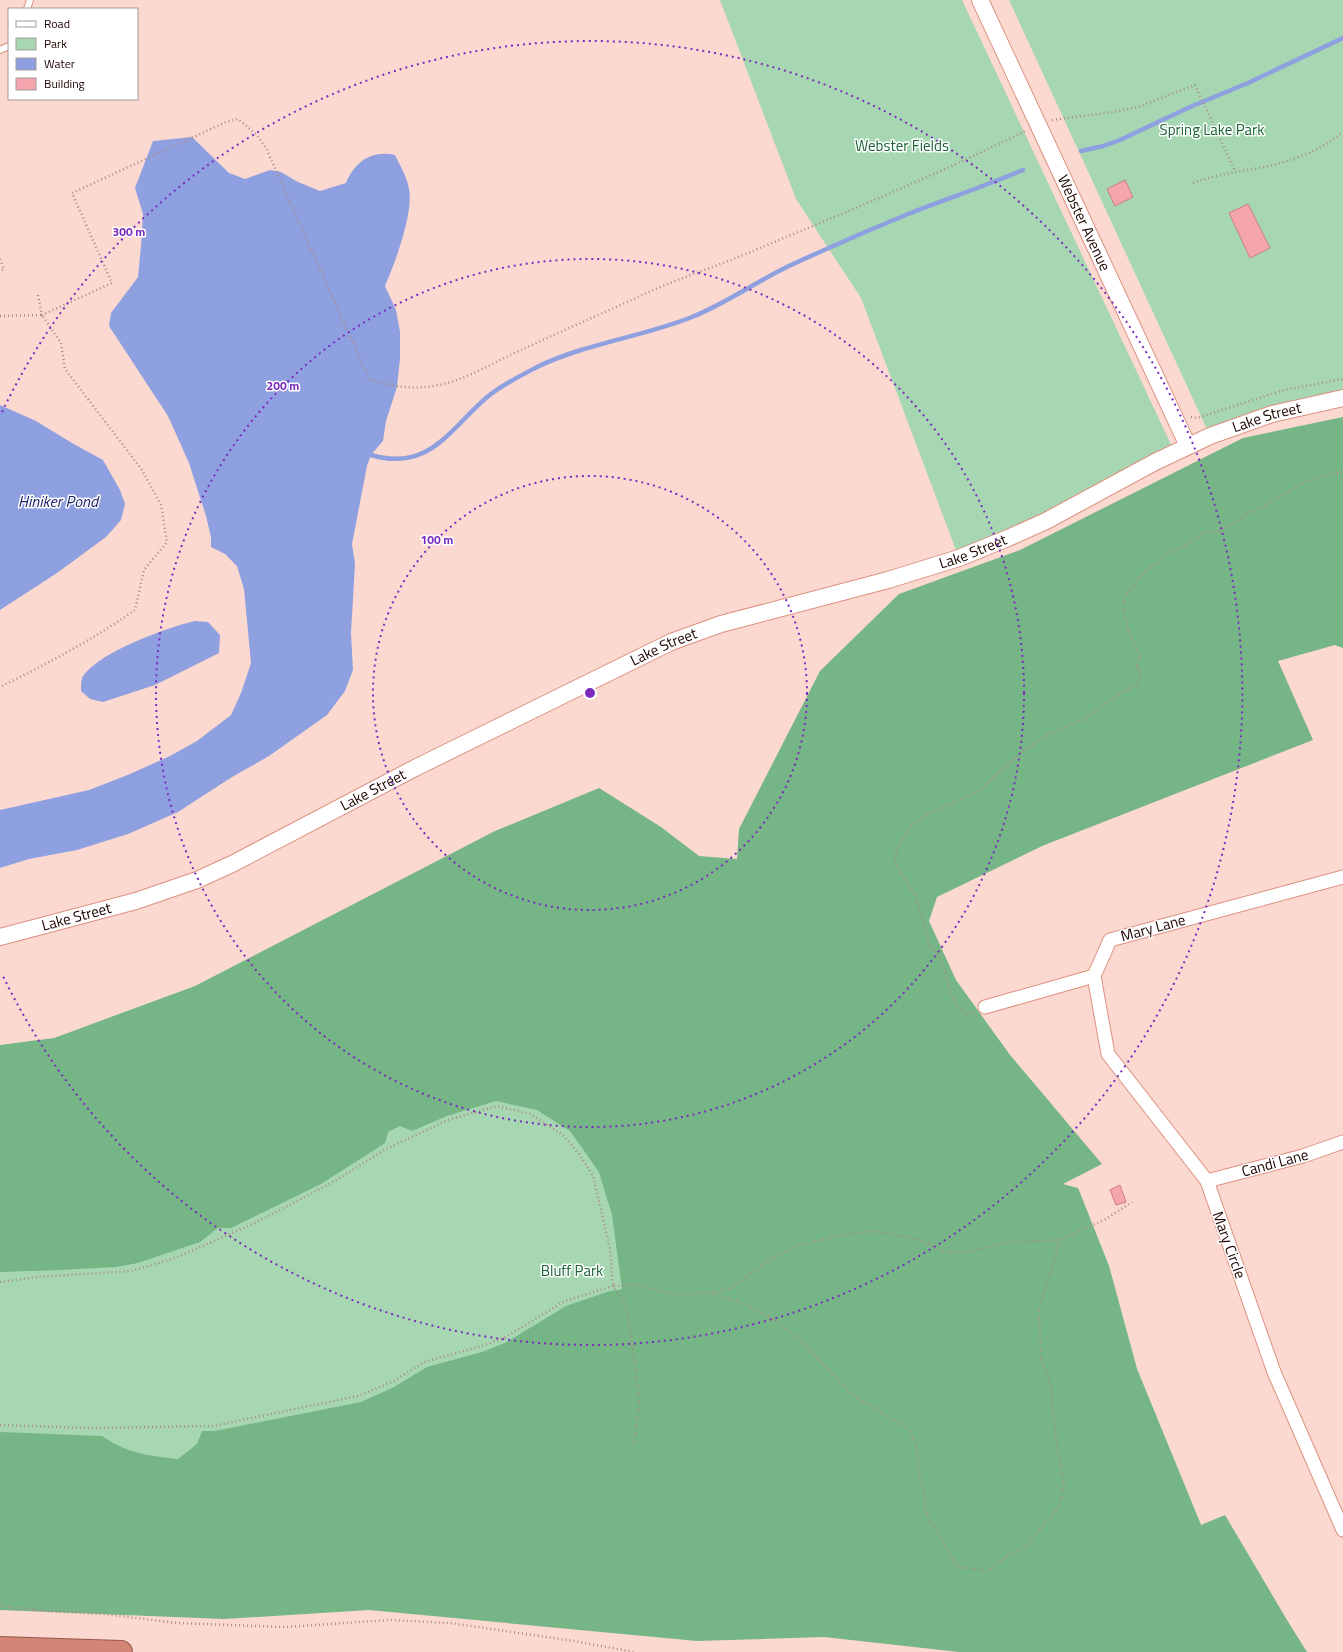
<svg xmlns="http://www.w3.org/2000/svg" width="1343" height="1652" viewBox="0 0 1343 1652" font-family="'Titillium Web',sans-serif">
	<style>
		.green { fill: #a6d7b2 }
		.forest { fill: #75b586 }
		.water { fill: #8ea0e0 }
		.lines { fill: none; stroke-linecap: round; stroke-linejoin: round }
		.stream { stroke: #8ea0e0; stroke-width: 4.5 }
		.building { fill: #f5a5ae; stroke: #cb7c86 }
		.service-casing { stroke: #dd8f7f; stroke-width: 8 }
		.minor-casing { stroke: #dd8f7f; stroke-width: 15 }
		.tertiary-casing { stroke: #dd8f7f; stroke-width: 18 }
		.motorway-casing { stroke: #94584d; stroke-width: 24 }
		.path { stroke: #aa8b85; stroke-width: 2.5; stroke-dasharray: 1 3; stroke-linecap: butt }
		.service { stroke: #fff; stroke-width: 6 }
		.minor { stroke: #fff; stroke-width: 13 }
		.tertiary { stroke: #fff; stroke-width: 16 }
		.motorway { stroke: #d48676; stroke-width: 22 }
		.ring { fill: none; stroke: #7b2cbf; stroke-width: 2; stroke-dasharray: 2 4 }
		.labels { text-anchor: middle; stroke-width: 3; stroke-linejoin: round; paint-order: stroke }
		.park-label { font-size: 15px; fill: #1a6235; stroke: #fff }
		.street-label { font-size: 15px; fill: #1d0301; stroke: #fff }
		.water-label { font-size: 16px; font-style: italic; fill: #181e67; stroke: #fff }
		.centre { fill: #7b2cbf; stroke: #fff; stroke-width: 2 }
		.ring-label { font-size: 12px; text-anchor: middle; font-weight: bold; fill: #7b2cbf; stroke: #fff; stroke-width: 3; stroke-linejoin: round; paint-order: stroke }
	</style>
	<rect width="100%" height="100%" fill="#fbd9d1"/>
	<g class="green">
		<path d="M720 0H962L1175 453 959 558 861 298 796 199Z"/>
		<path d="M1009 0H1343V398L1210 436Z"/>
		<path d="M533 1046 1010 1184 1078 1188 1109 1266 1137 1369 1201 1525 0 1484V1222Z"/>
	</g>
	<path class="forest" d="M1343 417V648L1335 645 1278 661 1313 740 1042 846 937 897 929 921 956 980 1010 1055 1102 1164 1063 1184 1078 1188 1109 1266 1137 1369 1201 1525 1225 1515 1287 1620 1307 1652H959L824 1637 697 1641 369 1610 224 1619 0 1610V1432L102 1436C126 1453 149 1456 178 1459L197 1444 202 1431H215L361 1402 394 1387 427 1367 482 1352 505 1343 566 1306 607 1292 622 1289 612 1215 599 1172 570 1131 537 1110 496 1101 447 1116 412 1131 400 1126 388 1132 385 1143 321 1184 231 1228H218L200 1242 138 1263 116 1267 61 1270 0 1272V1045L54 1038 195 986 495 831 599 788 661 827 699 856 737 859 739 829 820 671 899 594 1020 550 1243 438Z"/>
	<g class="water">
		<path d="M192 137 229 173 245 179 270 170 281 172 298 182 320 191 346 183C355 162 371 150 395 155 400 166 407 176 409 189 414 212 395 263 385 286L396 310 400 332V358L397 387 386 421 383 441 371 455 367 466 352 544 355 564 351 633 353 670 345 691 327 715 269 756 232 777 178 812 128 834 77 850 29 859 0 868V810L89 790 130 774 170 756 197 741 231 715 241 693 251 663 244 589 237 566 225 554 211 547V537L206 516 189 463 168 416 109 326 111 313 138 277 141 246 143 214 135 188 153 141Z"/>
		<path d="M0 405 36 421 72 443 103 460 120 490 125 504 121 520 106 537 57 573 0 610Z"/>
		<path d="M195 621 208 622 220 635 219 653 155 685 103 702 90 699 81 691C81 687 81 679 83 676 101 651 166 628 195 621Z"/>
	</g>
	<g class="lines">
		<g class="stream">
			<path d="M1081 151 1103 146 1120 140 1190 107 1248 83 1343 38"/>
			<path d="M371 455C429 472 449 430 486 398 501 385 522 375 539 366 588 343 642 337 692 317 727 303 757 281 791 265 830 247 869 230 908 214 946 199 985 186 1023 170"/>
		</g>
	</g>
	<g class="building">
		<path d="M1125 180 1133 197 1115 206 1107 189Z"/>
		<path d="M1248 204 1270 248 1250 258 1229 213Z"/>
		<path d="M1120 1185 1126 1202 1116 1205 1110 1190Z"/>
	</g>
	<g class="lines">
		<defs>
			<g id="service">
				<path d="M27 9 30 0"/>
				<path d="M0 50 9 46"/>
			</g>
			<g id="minor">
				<path d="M1094 976 1108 1054 1207 1181 1274 1372 1343 1530"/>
				<path d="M985 1007 1094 976 1110 940 1343 877"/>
				<path d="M1207 1181 1303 1156 1343 1142"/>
			</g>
			<g id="tertiary">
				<path id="s1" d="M980 0 1188 446"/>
				<path id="s2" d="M0 937 136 901 197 880 232 864 415 768 671 642 721 624 888 580 959 558 1008 538 1046 521 1155 462 1210 436 1272 414 1343 398"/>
			</g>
			<path id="motorway" d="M0 1648 121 1652"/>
		</defs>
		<use href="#service" class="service-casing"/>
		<use href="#minor" class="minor-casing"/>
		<use href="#tertiary" class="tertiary-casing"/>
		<use href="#motorway" class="motorway-casing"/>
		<g class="path">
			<path d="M1052 120 1113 112 1138 107 1195 85 1235 171"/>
			<path d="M1193 183C1215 175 1236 172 1259 168 1289 162 1319 152 1343 132"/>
			<path d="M0 259 4 269 0 271"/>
			<path d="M38 295 42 315 112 283 72 193 226 122 238 119 256 134 266 148 369 379C392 387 415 390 439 385 468 379 494 362 521 350 564 330 608 311 651 291 681 278 711 268 741 256 836 216 933 177 1025 131"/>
			<path d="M0 316 42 315 61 343 65 369 142 470 161 505 167 542 144 570 135 610C92 640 47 664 0 687"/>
			<path d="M1191 417 1197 418 1284 390 1343 379"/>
			<path d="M974 1012 968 1015 956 1005 950 991 944 968 939 956 930 946 914 892 900 872 894 859 899 845 911 826 926 815 979 791 1021 753 1047 735 1083 720 1104 704 1126 690 1136 686 1142 676 1136 667 1140 655 1129 633 1123 611 1124 597 1139 578 1167 554 1195 540 1202 533 1221 531C1226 525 1232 525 1238 521 1245 516 1248 512 1257 510L1305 482 1343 471"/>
			<path d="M0 1282 37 1277 131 1271 175 1258 255 1223 335 1181 386 1149 448 1120 497 1106 530 1114 563 1135 579 1154 593 1176 610 1249 613 1286 639 1285 671 1294 712 1293 732 1288 760 1266 796 1246 843 1235 873 1231 917 1239 942 1251 966 1253 1003 1243 1060 1240 1106 1219 1132 1202"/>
			<path d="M713 1294 742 1303 775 1320 801 1341 854 1396 909 1429 917 1449 918 1470 925 1495V1507L929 1519 958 1567 988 1571 1007 1556 1027 1545 1059 1507 1064 1484 1055 1431 1051 1386 1041 1359 1039 1308 1060 1240"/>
			<path d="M0 1425 90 1428 213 1426 358 1396 394 1381 424 1362 482 1346 504 1338 565 1301 613 1286 626 1305 633 1348 639 1400 634 1447"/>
			<path d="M0 1606 46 1611 104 1614 177 1623 285 1627 390 1620 450 1623 574 1641 634 1652"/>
		</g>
		<use href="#service" class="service"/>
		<use href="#minor" class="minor"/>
		<use href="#tertiary" class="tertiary"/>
		<use href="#motorway" class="motorway"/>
	</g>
	<g class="ring">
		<circle cx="590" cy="693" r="217"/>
		<circle cx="590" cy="693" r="434"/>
		<path d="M2 412A652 652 0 1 1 2 974"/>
	</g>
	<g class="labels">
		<g class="park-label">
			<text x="1212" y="135">Spring Lake Park</text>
			<text x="902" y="151">Webster Fields</text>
			<text x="572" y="1276">Bluff Park</text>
		</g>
		<g class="street-label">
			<text dy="5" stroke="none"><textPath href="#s1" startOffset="246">Webster Avenue</textPath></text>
			<text dy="5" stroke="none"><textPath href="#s2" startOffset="1375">Lake Street</textPath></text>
			<text dy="5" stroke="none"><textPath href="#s2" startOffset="1051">Lake Street</textPath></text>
			<text dy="5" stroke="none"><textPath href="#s2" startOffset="727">Lake Street</textPath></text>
			<text dy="5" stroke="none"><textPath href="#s2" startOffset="403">Lake Street</textPath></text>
			<text dy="5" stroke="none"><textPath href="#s2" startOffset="79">Lake Street</textPath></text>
			<text transform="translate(1153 928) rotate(-15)" y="5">Mary Lane</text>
			<text transform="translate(1275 1163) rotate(-15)" y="5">Candi Lane</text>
			<text transform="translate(1229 1245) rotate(70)" y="5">Mary Circle</text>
		</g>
		<g class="water-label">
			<text x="58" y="507">Hiniker Pond</text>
		</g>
	</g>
	<circle cx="590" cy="693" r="6" class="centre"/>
	<g class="ring-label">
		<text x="129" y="236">300 m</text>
		<text x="283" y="390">200 m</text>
		<text x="437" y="544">100 m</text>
	</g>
	<rect x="8" y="8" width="130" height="92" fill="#ffffff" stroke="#a59a99"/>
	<rect x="16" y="21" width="20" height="6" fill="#ffffff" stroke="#a59a99"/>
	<text x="44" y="28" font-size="12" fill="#1d0301">Road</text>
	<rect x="16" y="38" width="20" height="12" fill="#a6d7b2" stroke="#a59a99"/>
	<text x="44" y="48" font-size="12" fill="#1d0301">Park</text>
	<rect x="16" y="58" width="20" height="12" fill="#8ea0e0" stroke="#a59a99"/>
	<text x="44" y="68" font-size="12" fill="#1d0301">Water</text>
	<rect x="16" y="78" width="20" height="12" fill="#f5a5ae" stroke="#a59a99"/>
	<text x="44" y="88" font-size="12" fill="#1d0301">Building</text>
</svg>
